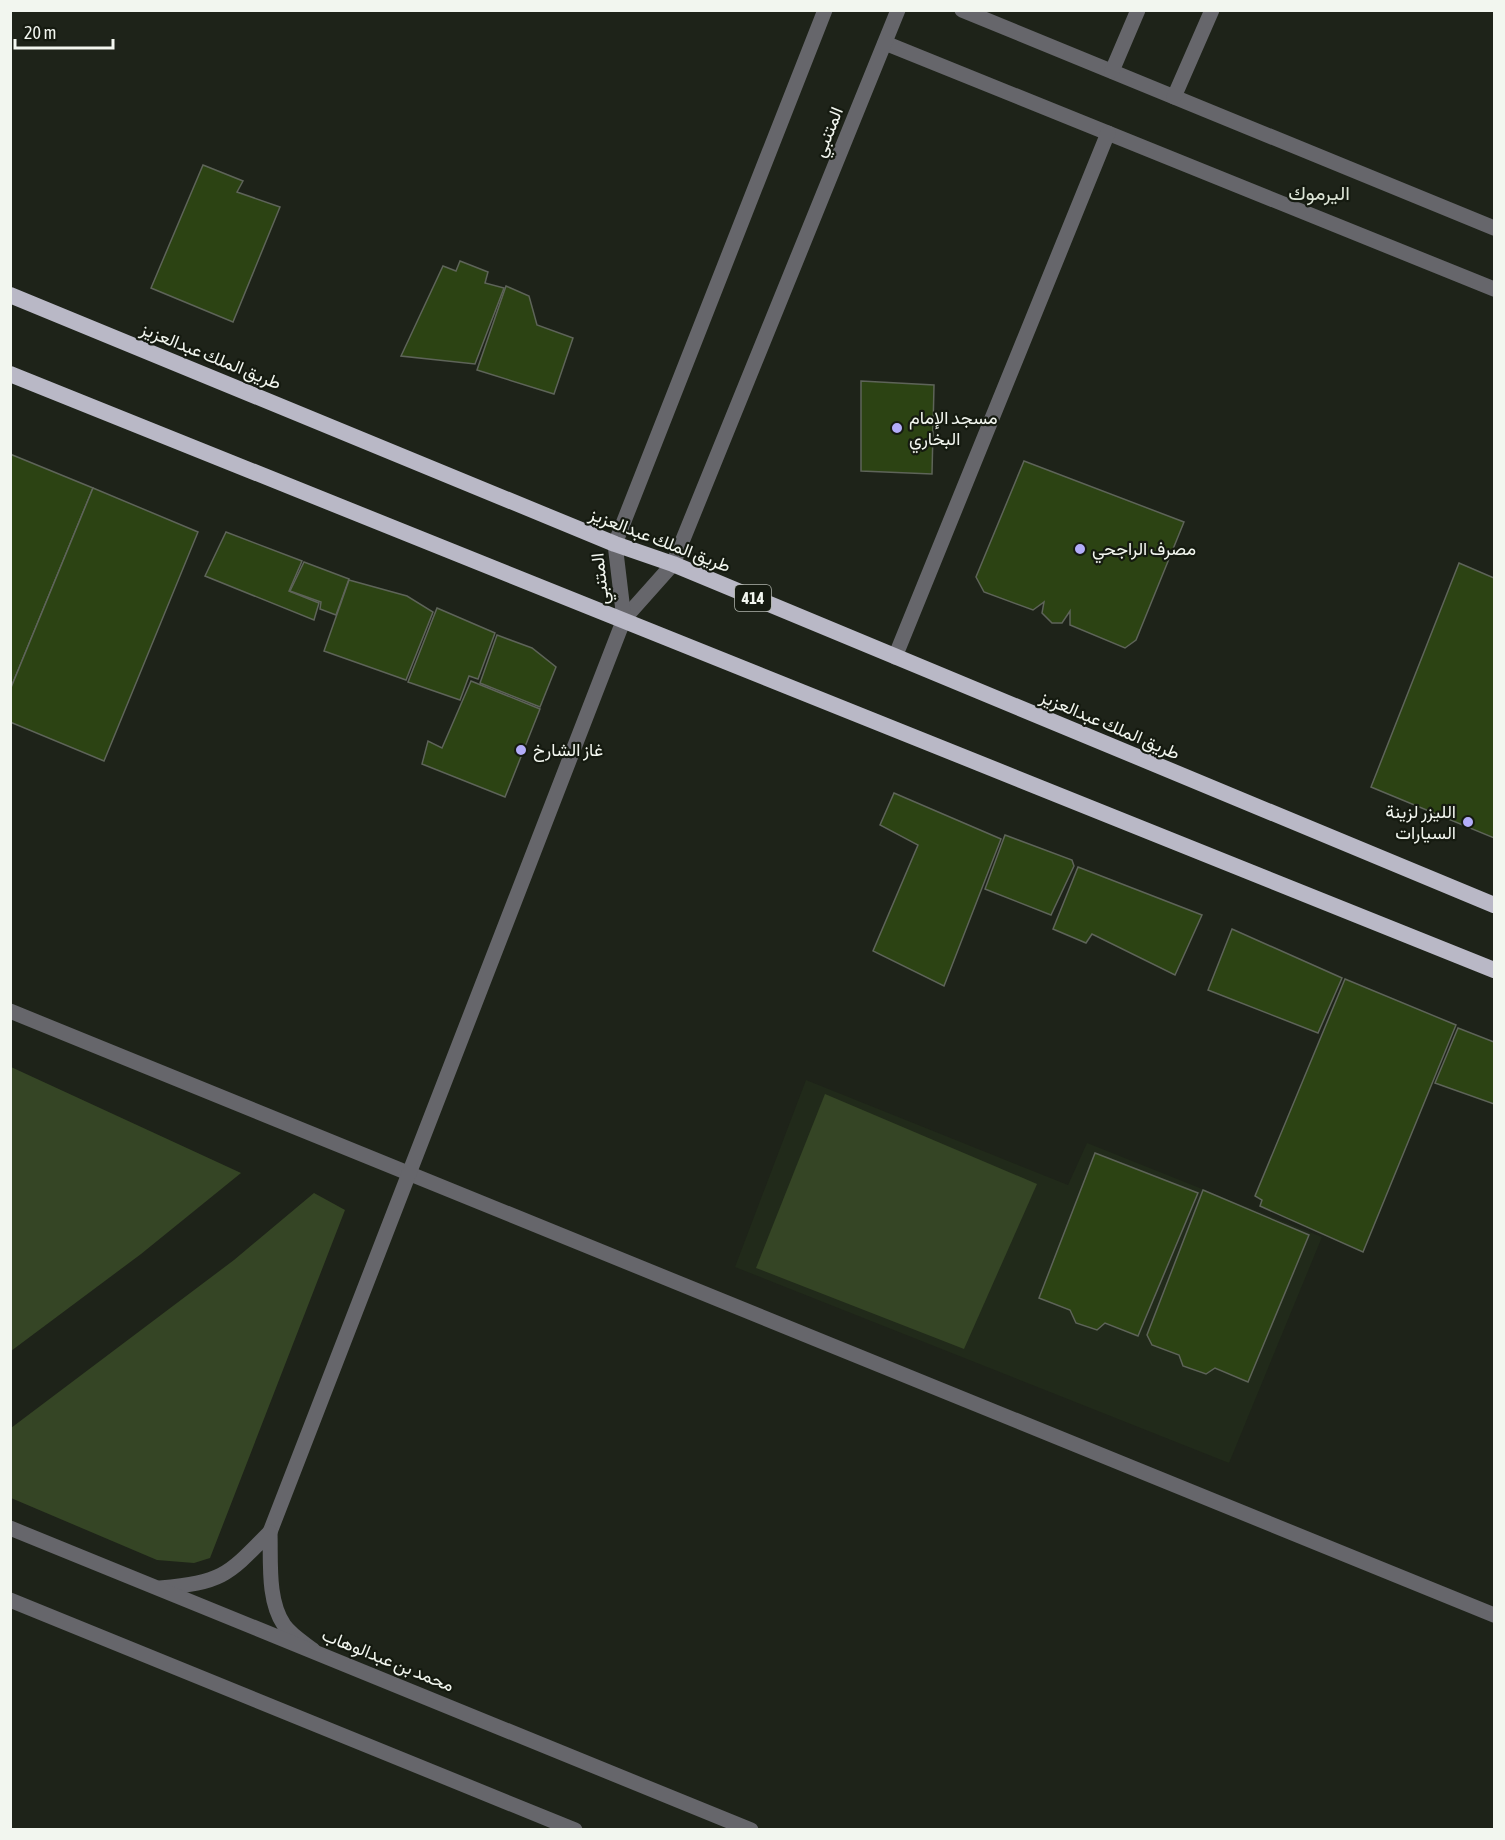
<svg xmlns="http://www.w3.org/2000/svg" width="1505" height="1840" viewBox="0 0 1505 1840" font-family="'Asap Condensed',Vazirmatn,sans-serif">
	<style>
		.built { fill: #212a1a }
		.green { fill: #354525 }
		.building { fill: #2c4313; stroke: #5e6459; stroke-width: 1.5 }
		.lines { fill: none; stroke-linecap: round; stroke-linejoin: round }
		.minor { stroke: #66666b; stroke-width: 15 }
		.tertiary { stroke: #66666b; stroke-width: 15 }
		.trunk { stroke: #b9b8c6; stroke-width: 16 }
		.poi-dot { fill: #b3adf9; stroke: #151a10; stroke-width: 2 }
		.labels { text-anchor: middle; stroke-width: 4.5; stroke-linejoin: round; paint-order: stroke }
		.shield { fill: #151a10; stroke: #b0b4ac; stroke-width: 1.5 }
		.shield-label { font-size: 16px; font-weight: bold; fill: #f2f6ef }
		.street-label { font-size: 18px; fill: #f2f6ef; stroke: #151a10 }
		.poi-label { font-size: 18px; fill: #f2f6ef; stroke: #151a10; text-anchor: start }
		.neighbourhood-label { font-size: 20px; fill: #dce4d6; stroke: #151a10 }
	</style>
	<rect width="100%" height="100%" fill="#1e2319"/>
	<path class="built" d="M806 1080 1068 1185 1087 1143 1322 1237 1229 1463 735 1267Z"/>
	<g class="green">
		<path d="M11 1067 241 1173 141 1254 11 1351Z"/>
		<path d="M825 1094 1037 1184 964 1349 756 1268Z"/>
		<path d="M314 1193 345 1210 210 1558 194 1563 157 1560 11 1498V1428L234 1260Z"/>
	</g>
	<g class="building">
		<path d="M203 165 243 181 237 192 280 207 233 322 151 288Z"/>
		<path d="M460 261 488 272 485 283 504 288 475 364 401 356 443 266 456 271Z"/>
		<path d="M506 286 529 296 537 325 573 338 554 394 477 370Z"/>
		<path d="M861 381 934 385 932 474 861 471Z"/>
		<path d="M10 454 93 488 10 690Z"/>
		<path d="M1024 461 1184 522 1136 640 1125 648 1070 625V611L1062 623H1052L1042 613 1044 602 1033 610 984 592 976 577Z"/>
		<path d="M93 488 198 532 104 761 10 722V690Z"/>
		<path d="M226 532 302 561 289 591 319 603 314 620 205 576Z"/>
		<path d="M304 562 349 579 336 615 320 609 321 602 290 591Z"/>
		<path d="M1459 563 1494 578V838L1371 787Z"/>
		<path d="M349 580 407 596 433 612 406 680 324 651Z"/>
		<path d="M437 608 495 633 478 679 469 676 460 700 408 682Z"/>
		<path d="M497 635 532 648 556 667 540 707 480 683Z"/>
		<path d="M471 681 540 709 505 797 422 764 428 741 442 748Z"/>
		<path d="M894 793 1001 839 944 986 873 951 918 845 880 825Z"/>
		<path d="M1005 835 1072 860 1074 866 1051 915 985 889Z"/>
		<path d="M1078 867 1202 915 1175 975 1092 934 1086 943 1053 929Z"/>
		<path d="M1232 929 1342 978 1318 1033 1208 990Z"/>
		<path d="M1345 979 1456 1025 1363 1252 1260 1206 1262 1200 1255 1196Z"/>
		<path d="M1458 1028 1494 1042V1104L1435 1083Z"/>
		<path d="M1095 1153 1198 1193 1138 1336 1105 1323 1097 1330 1076 1323 1070 1310 1039 1298Z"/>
		<path d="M1203 1190 1309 1235 1248 1382 1215 1368 1206 1374 1183 1366 1179 1355 1152 1345 1147 1335Z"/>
	</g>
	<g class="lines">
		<g class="minor">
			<path d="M962 10 1494 228"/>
			<path d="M885 43 1494 289"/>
			<path d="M1112 71 1138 10"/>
			<path d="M1174 97 1212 10"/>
			<path d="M895 657 1108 133"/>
			<path d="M10 1011 1494 1615"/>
			<path d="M270 1532 624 619"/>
			<path d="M160 1588C223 1582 227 1576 270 1532 271 1561 267 1600 284 1625 291 1635 304 1643 313 1650"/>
		</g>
		<g class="tertiary">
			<path d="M624 619 673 564 898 10"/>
			<path d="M624 619 615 544 825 10"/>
			<path d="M10 1528 751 1830"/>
			<path d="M10 1600 575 1830"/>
		</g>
		<g class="trunk">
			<path d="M10 295 615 544 673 564 1494 905"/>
			<path d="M10 374 1494 970"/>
		</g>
	</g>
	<g class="poi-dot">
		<circle cx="897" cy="428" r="6"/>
		<circle cx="1080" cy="549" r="6"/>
		<circle cx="521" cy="750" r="6"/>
		<circle cx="1468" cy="822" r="6"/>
	</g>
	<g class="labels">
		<rect class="shield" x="735" y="585" width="36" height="26" rx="4.5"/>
		<g class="shield-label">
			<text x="753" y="604">414</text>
		</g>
		<g class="street-label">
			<text transform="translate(828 132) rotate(-68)" y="6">المتنبي</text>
			<text transform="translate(211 356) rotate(22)" y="6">طريق الملك عبدالعزيز</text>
			<text transform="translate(660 540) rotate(21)" y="6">طريق الملك عبدالعزيز</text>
			<text transform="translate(600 579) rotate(-96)" y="6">المتنبي</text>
			<text transform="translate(1110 725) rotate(23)" y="6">طريق الملك عبدالعزيز</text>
			<text transform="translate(388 1660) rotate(22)" y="6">محمد بن عبدالوهاب</text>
		</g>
		<g class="poi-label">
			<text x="909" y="424">مسجد الإمام<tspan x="909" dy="21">البخاري</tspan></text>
			<text x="1092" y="555">مصرف الراجحي</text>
			<text x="533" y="756">غاز الشارخ</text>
			<text x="1456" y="818" text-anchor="end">الليزر لزينة<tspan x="1456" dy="21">السيارات</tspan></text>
		</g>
		<g class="neighbourhood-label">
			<text x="1319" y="200">اليرموك</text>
		</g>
	</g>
	<rect width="1505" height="1840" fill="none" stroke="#f2f6ef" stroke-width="24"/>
	<path d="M15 39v9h98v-9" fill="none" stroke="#f2f6ef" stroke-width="3"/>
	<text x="24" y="39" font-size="18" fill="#f2f6ef" stroke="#151a10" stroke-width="4.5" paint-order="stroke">20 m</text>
</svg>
